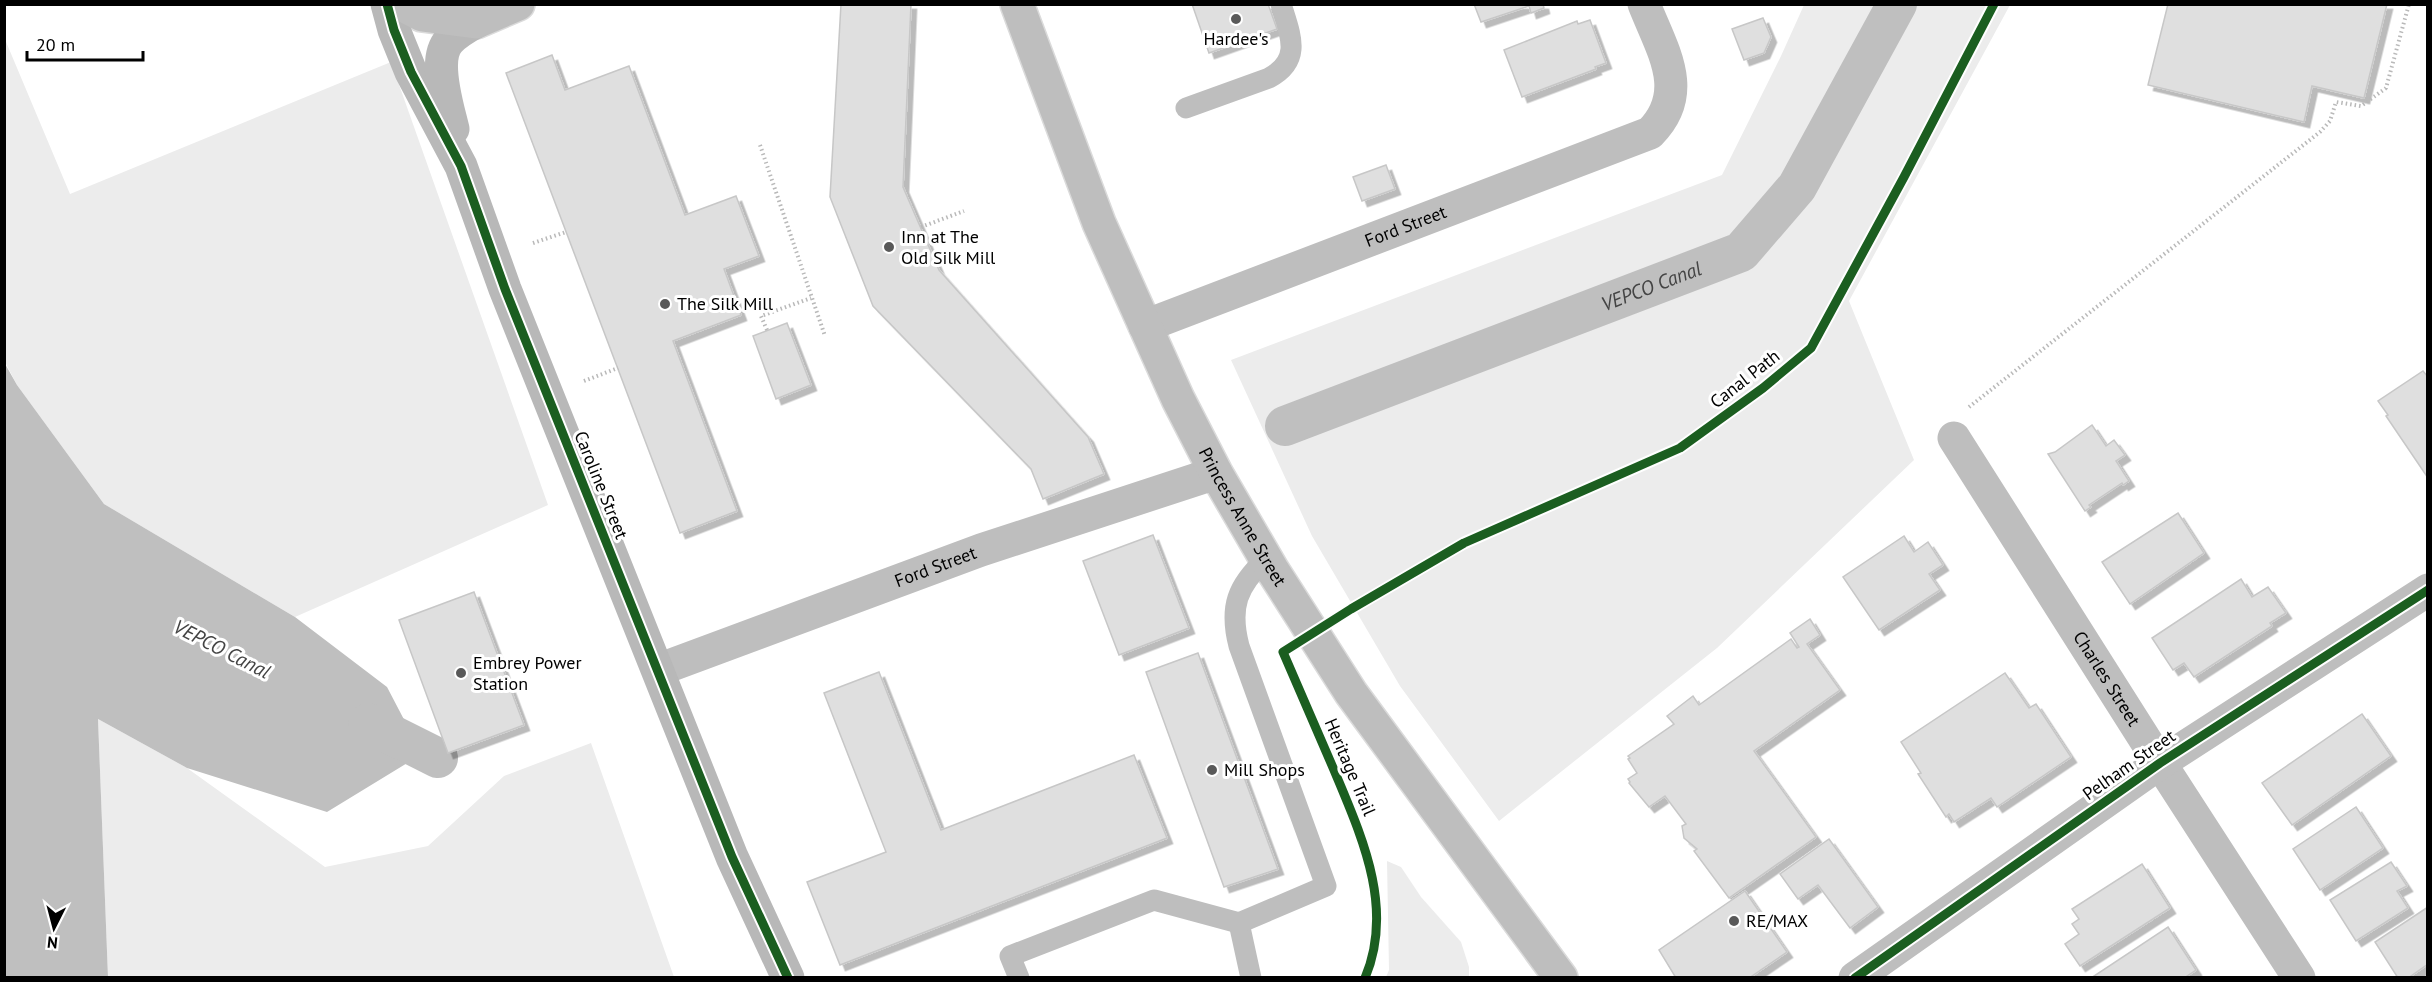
<svg xmlns="http://www.w3.org/2000/svg" width="2432" height="982" viewBox="0 0 2432 982" font-family="'PT Sans',sans-serif">
	<style>
		.green { fill: #ececec }
		.water { fill: #bfbfbf }
		.lines { fill: none; stroke-linecap: round; stroke-linejoin: round }
		.canal { stroke: #bfbfbf; stroke-width: 40 }
		.building { fill: #dfdfdf; stroke: #c7c7c7; stroke-width: 1.5; filter: url(#shadow) }
		.primary-casing { stroke: #dbdbdb; stroke-width: 36 }
		.path { stroke: #b9b9b9; stroke-width: 4; stroke-dasharray: 1.5 3; stroke-linecap: butt }
		.lane { stroke: #bebebe; stroke-width: 21 }
		.street { stroke: #bebebe; stroke-width: 33 }
		.secondary { stroke: #b8b8b8; stroke-width: 33 }
		.primary { stroke: #bebebe; stroke-width: 33 }
		.cycleway-casing { stroke: #fff; stroke-width: 13 }
		.cycleway { stroke: #1b5e20; stroke-width: 9 }
		.poi-dot { fill: #595959; stroke: #fff; stroke-width: 2 }
		.labels { text-anchor: middle; stroke-width: 6; stroke-linejoin: round; paint-order: stroke }
		.poi-label { font-size: 18px; fill: #000; stroke: #fff; text-anchor: start }
		.street-label { font-size: 18px; fill: #000; stroke: #fff }
		.water-label { font-size: 20px; font-style: italic; fill: #444; stroke: #fff }
	</style>
	<defs>
		<filter id="shadow"><feDropShadow dx="5.5" dy="5.5" stdDeviation="0" flood-color="#0004"/></filter>
	</defs>
	<rect width="100%" height="100%" fill="#fff"/>
	<g class="green">
		<path d="M1804 5H2010L1849 301 1914 460 1717 648 1499 821 1400 686 1312 536 1231 360 1722 175 1781 56Z"/>
		<path d="M4 37 70 194 391 62 548 505 295 617 104 504 17 385 5 362Z"/>
		<path d="M98 719 187 768 325 867 428 846 504 776 591 743 674 977H108Z"/>
		<path d="M1387 861 1401 867 1421 897 1461 942 1469 967V977H1386L1389 970Z"/>
	</g>
	<path class="water" d="M4 362 17 385 104 504 295 617 387 687 422 754 327 812 187 768 98 719 108 977H5Z"/>
	<g class="lines">
		<g class="canal">
			<path id="s1" d="M1285 426 1741 252 1797 187 1897 4"/>
			<path d="M368 723 438 758"/>
		</g>
	</g>
	<g class="building">
		<path d="M841 4H911L903 187 939 270 1088 437 1104 474 1043 499 1031 469 873 306 830 197Z"/>
		<path d="M1192 4H1268L1277 29 1209 53Z"/>
		<path d="M1474 4H1543L1544 8 1531 13 1529 6 1481 22Z"/>
		<path d="M2168 4H2387L2364 98 2312 86 2304 122 2148 85Z"/>
		<path d="M1763 18 1771 37 1764 53 1744 60 1732 29Z"/>
		<path d="M1590 20 1606 63 1595 67 1596 69 1522 97 1504 50 1577 21 1578 24Z"/>
		<path d="M552 55 565 90 629 66 685 215 736 196 759 256 724 269 741 315 673 341 737 511 680 533 506 73Z"/>
		<path d="M1386 165 1395 189 1362 201 1353 177Z"/>
		<path d="M787 323 811 385 776 399 753 336Z"/>
		<path d="M2423 371 2428 377V478L2386 416 2388 415 2378 401Z"/>
		<path d="M2092 425 2106 446 2114 440 2125 455 2116 461 2129 481 2123 485 2122 483 2089 505 2091 507 2085 511 2048 454 2055 452Z"/>
		<path d="M2178 513 2204 553 2130 604 2102 562Z"/>
		<path d="M1153 535 1189 628 1119 655 1083 561Z"/>
		<path d="M1904 536 1914 552 1928 542 1943 565 1929 574 1940 590 1879 630 1843 577Z"/>
		<path d="M2241 579 2252 597 2268 587 2286 613 2270 623 2272 626 2194 677 2184 663 2173 670 2152 638Z"/>
		<path d="M474 592 524 725 448 753 399 620Z"/>
		<path d="M1810 619 1820 635 1807 644 1840 690 1754 751 1816 837 1729 898 1694 851 1697 849 1684 838 1682 826 1686 824 1665 796 1649 807 1629 783 1630 782 1628 779 1637 773 1628 759 1630 758 1628 756 1674 724 1667 716 1693 696 1699 705 1791 639 1797 648 1799 647 1790 633Z"/>
		<path d="M1198 653 1278 869 1224 887 1146 672Z"/>
		<path d="M879 672 941 830 1134 755 1167 838 840 965 807 882 886 852 824 693Z"/>
		<path d="M2005 673 2029 708 2036 704 2071 757 1997 807 1991 798 1954 822 1949 814 1946 817 1918 774 1921 773 1901 742Z"/>
		<path d="M2362 714 2391 756 2292 825 2262 783Z"/>
		<path d="M2356 807 2383 848 2320 890 2293 849Z"/>
		<path d="M1829 839 1878 907 1850 928 1818 885 1798 899 1780 874Z"/>
		<path d="M2391 862 2407 886 2397 891 2408 908 2356 941 2330 900Z"/>
		<path d="M2142 864 2170 908 2080 966 2065 944 2079 934 2072 924 2079 919 2072 909Z"/>
		<path d="M1745 891 1787 952 1749 978H1676L1659 950Z"/>
		<path d="M2428 907V964L2408 978H2398L2375 942Z"/>
		<path d="M2168 927 2196 970 2184 978H2091Z"/>
	</g>
	<g class="lines">
		<defs>
			<g id="primary">
				<path d="M401 4 422 15 476 22 518 4"/>
				<path id="s5" d="M1017 4 1099 223 1178 399 1216 473 1273 571 1351 693 1561 978"/>
			</g>
		</defs>
		<use href="#primary" class="primary-casing"/>
		<g class="path">
			<path d="M760 145 825 336"/>
			<path d="M921 227 964 211"/>
			<path d="M533 243 566 232"/>
			<path d="M767 330 761 316 811 298"/>
			<path d="M584 381 618 368"/>
			<path d="M1969 407 2320 132 2330 121 2336 102 2361 106 2386 88 2409 4"/>
		</g>
		<g class="lane">
			<path d="M1186 108 1269 78C1303 60 1290 34 1281 4"/>
			<path d="M1239 923 1251 978"/>
			<path d="M1019 978 1010 956 1154 900 1239 923 1326 886 1239 646C1229 607 1237 586 1266 559"/>
		</g>
		<g class="street">
			<path id="s2" d="M1145 326 1650 133C1691 92 1662 50 1644 4"/>
			<path id="s3" d="M1954 438 2160 763 2299 978"/>
			<path id="s4" d="M658 670 981 550 1216 473"/>
			<path d="M1855 978 2160 763 2428 590"/>
		</g>
		<g class="secondary">
			<path d="M387 4 394 30 411 72 461 166 505 289 732 857 788 978"/>
			<path d="M453 129C448 107 432 60 449 41 456 33 467 27 476 22"/>
		</g>
		<use href="#primary" class="primary"/>
		<defs>
			<g id="cycleway">
				<path d="M387 4 394 30 411 72 461 166 505 289 732 857 788 978"/>
				<path d="M1365 978C1395 907 1361 835 1334 770 1317 731 1300 691 1283 652L1351 609 1464 543 1680 448 1763 388 1811 348 1904 177 1994 4"/>
				<path d="M1855 978 2160 763 2428 590"/>
			</g>
		</defs>
		<use href="#cycleway" class="cycleway-casing"/>
		<use href="#cycleway" class="cycleway"/>
	</g>
	<g class="poi-dot">
		<circle cx="1236" cy="19" r="6"/>
		<circle cx="889" cy="247" r="6"/>
		<circle cx="665" cy="304" r="6"/>
		<circle cx="461" cy="673" r="6"/>
		<circle cx="1212" cy="770" r="6"/>
		<circle cx="1734" cy="921" r="6"/>
	</g>
	<g class="labels">
		<g class="poi-label">
			<text x="1236" y="45" text-anchor="middle">Hardee's</text>
			<text x="901" y="243">Inn at The<tspan x="901" dy="21">Old Silk Mill</tspan></text>
			<text x="677" y="310">The Silk Mill</text>
			<text x="473" y="669">Embrey Power<tspan x="473" dy="21">Station</tspan></text>
			<text x="1224" y="776">Mill Shops</text>
			<text x="1746" y="927">RE/MAX</text>
		</g>
		<g class="street-label">
			<text dy="6" stroke="none"><textPath href="#s2" startOffset="279">Ford Street</textPath></text>
			<text transform="translate(1745 379) rotate(-38)" y="6">Canal Path</text>
			<text transform="translate(601 485) rotate(68)" y="6">Caroline Street</text>
			<text dy="6" stroke="none"><textPath href="#s5" startOffset="561">Princess Anne Street</textPath></text>
			<text dy="6" stroke="none"><textPath href="#s4" startOffset="296">Ford Street</textPath></text>
			<text dy="6" stroke="none"><textPath href="#s3" startOffset="285">Charles Street</textPath></text>
			<text transform="translate(2129 765) rotate(-35)" y="6">Pelham Street</text>
			<text transform="translate(1350 767) rotate(67)" y="6">Heritage Trail</text>
		</g>
		<g class="water-label">
			<text dy="7" stroke="none"><textPath href="#s1" startOffset="392">VEPCO Canal</textPath></text>
			<text transform="translate(222 649) rotate(27)" y="7">VEPCO Canal</text>
		</g>
	</g>
	<rect width="2432" height="982" fill="none" stroke="#000000" stroke-width="12"/>
	<g transform="translate(54 928) rotate(186)" stroke="#ffffff" stroke-width="4.5" paint-order="stroke">
	<path d="M0-4.5L10 22L0 15L-10 22Z" fill="#000000"/>
	<text y="-9" font-size="16" font-weight="bold" text-anchor="middle" fill="#000000">N</text>
	</g>
	<path d="M27 51v9h116v-9" fill="none" stroke="#000000" stroke-width="3"/>
	<text x="36" y="51" font-size="18" fill="#000000" stroke="#ffffff" stroke-width="4.5" paint-order="stroke">20 m</text>
</svg>
